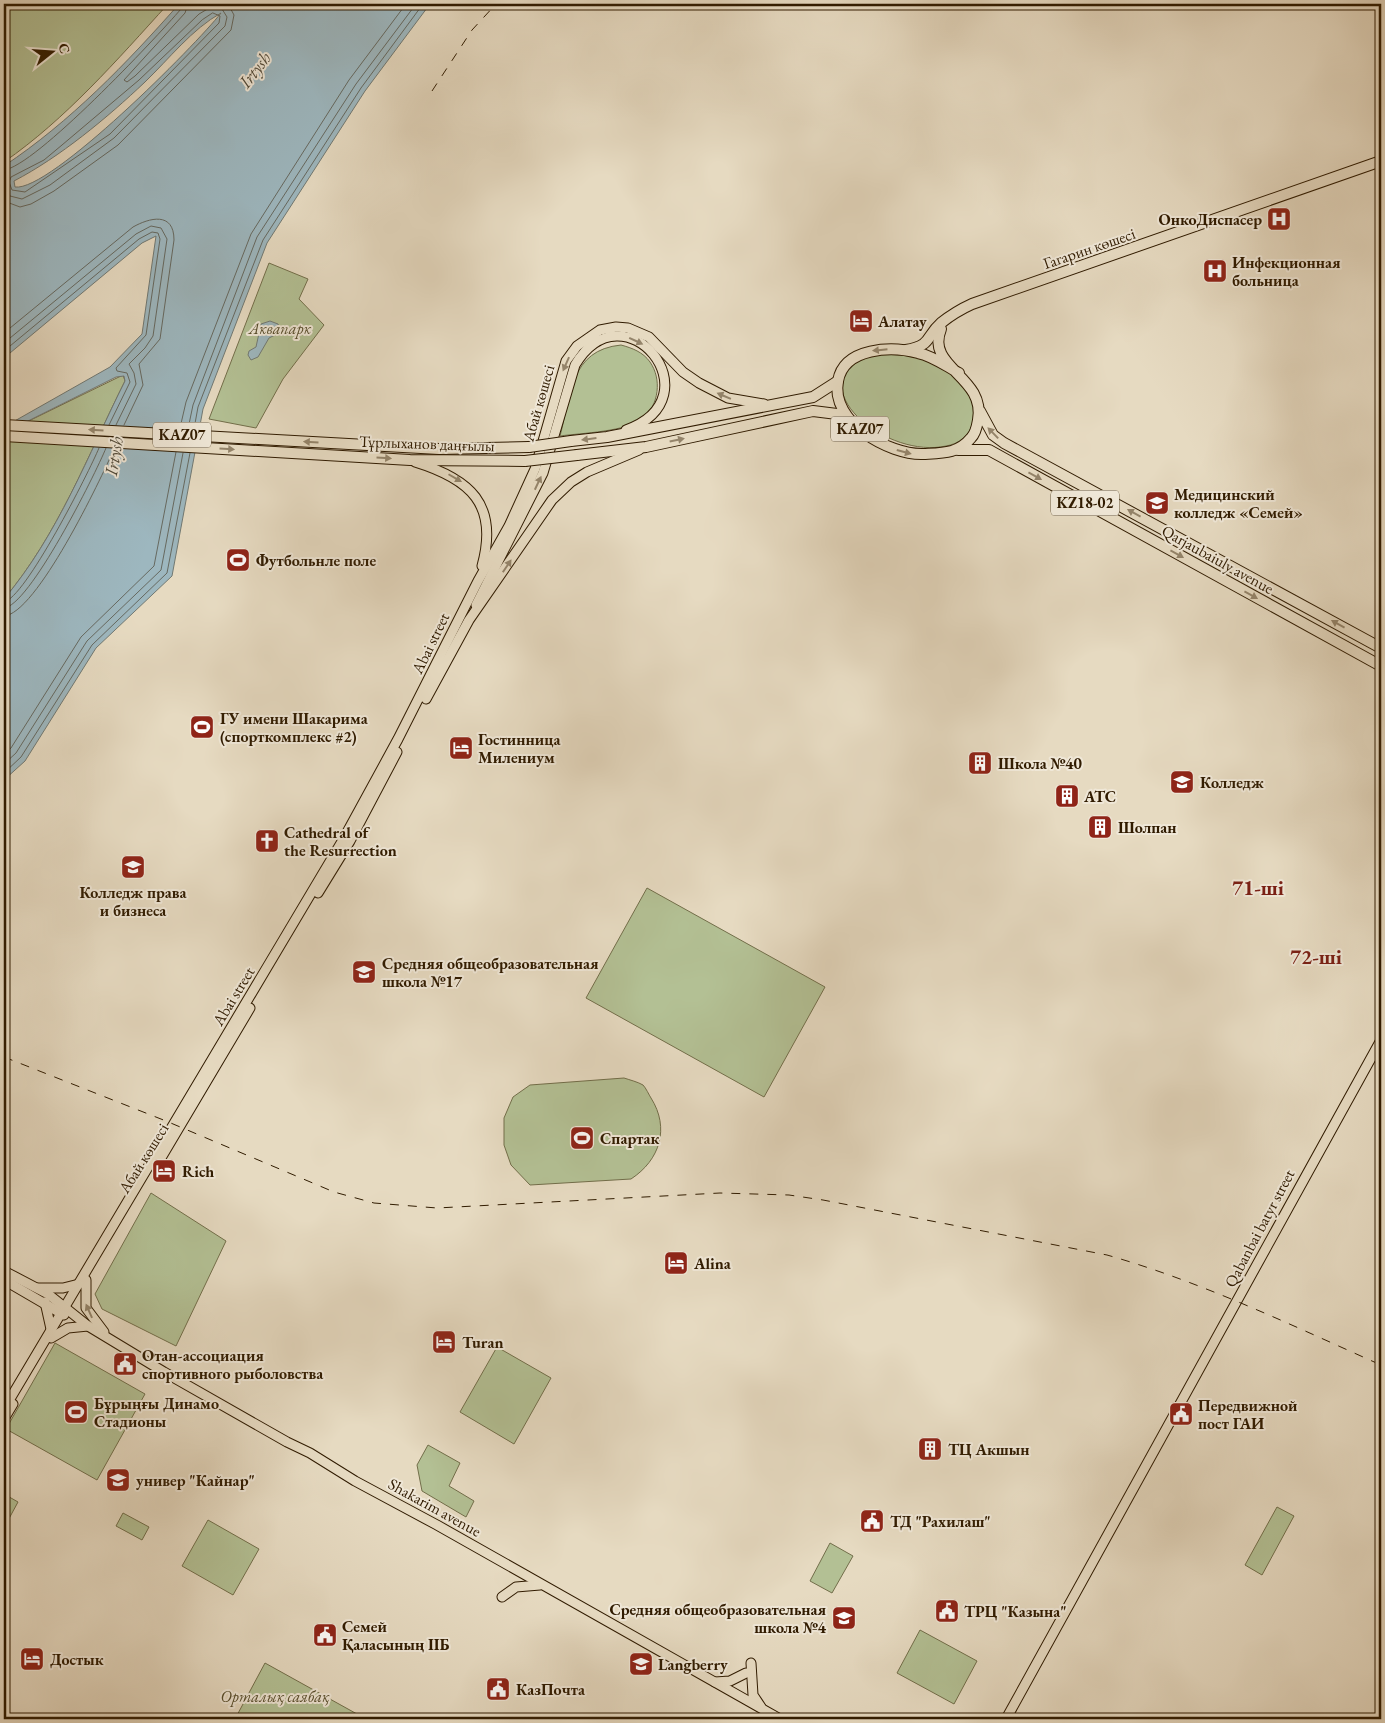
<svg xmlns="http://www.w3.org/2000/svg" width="1385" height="1723" viewBox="0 0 1385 1723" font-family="'EB Garamond',serif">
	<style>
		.green { fill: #b3c094; stroke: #726e4a }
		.water { fill: #9db7bf; stroke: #717973; fill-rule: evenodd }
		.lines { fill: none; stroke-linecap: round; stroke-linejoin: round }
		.shore { stroke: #666960; stroke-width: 1 }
		.major-casing { stroke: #301b00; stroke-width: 11 }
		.highway-casing { stroke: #301b00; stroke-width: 12 }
		.major { stroke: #e6dac1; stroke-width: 9 }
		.highway { stroke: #e6dac1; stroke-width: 10 }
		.rail { stroke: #301b00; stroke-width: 1; stroke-dasharray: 9 9; stroke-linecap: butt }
		.highway-bridge-casing { stroke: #301b00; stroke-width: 12; stroke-linecap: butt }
		.highway-bridge { stroke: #e6dac1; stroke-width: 10 }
		.oneway { fill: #94846a }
		.labels { text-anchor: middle; stroke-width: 4; stroke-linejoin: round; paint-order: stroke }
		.shield { fill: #efe7d7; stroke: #695840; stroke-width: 1 }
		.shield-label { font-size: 15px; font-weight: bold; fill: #301b00 }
		.poi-label { font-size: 16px; font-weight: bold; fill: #301b00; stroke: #efe7d7; text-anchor: start }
		.street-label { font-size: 16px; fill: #301b00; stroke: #efe7d7 }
		.park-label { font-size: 16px; font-style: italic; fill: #574d2c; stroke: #efe7d7 }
		.water-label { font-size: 18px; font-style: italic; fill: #514a39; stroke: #efe7d7 }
		.district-label { font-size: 21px; font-weight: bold; fill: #7a1f14; stroke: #efe7d7 }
	</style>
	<rect width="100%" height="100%" fill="#e6dac1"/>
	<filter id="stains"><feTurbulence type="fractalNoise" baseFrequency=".004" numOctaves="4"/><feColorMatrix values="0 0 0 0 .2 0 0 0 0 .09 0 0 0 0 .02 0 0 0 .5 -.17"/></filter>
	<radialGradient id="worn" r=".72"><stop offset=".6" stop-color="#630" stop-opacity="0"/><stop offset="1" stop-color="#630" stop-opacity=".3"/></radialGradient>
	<g class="green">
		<path d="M4 4H168C117 60 66 119 4 162Z"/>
		<path d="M269 263 308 279 299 299 324 325 283 379 256 428 209 419Z"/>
		<path d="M621 345C632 348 643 352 650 362 662 379 659 405 643 418 627 432 581 433 560 436 571 395 570 350 621 345Z"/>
		<path d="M879 353C894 354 910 355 924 360 950 369 981 392 973 422 970 435 959 444 946 446 881 460 790 377 879 353Z"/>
		<path d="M123 375 125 381C88 455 58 535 4 599V433Z"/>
		<path d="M647 888 825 987 764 1097 586 998Z"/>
		<path d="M624 1078C630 1080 638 1082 643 1085 646 1088 649 1095 651 1098 670 1128 660 1160 631 1179L530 1185 511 1165 504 1145V1118L513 1097 530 1085Z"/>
		<path d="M151 1193 226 1241 176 1346 102 1309 95 1294Z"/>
		<path d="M55 1343 145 1394 97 1480 6 1429Z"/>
		<path d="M497 1347 551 1378 514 1444 460 1412Z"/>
		<path d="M428 1445 460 1463 449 1486 474 1501 466 1517 422 1491 417 1465Z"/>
		<path d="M4 1494 18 1502 5 1526 4 1525Z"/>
		<path d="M1277 1507 1294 1516 1262 1575 1245 1565Z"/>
		<path d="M123 1513 149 1527 142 1540 116 1526Z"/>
		<path d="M208 1520 259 1549 233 1595 182 1566Z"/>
		<path d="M830 1543 853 1556 832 1593 810 1581Z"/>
		<path d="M920 1630 977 1661 954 1704 897 1673Z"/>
		<path d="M265 1663 366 1719H235Z"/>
	</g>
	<g class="water">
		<path d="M179 4H430L365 91 267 243 203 409 172 576 96 648 25 761 4 780V599C58 535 88 455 125 381L124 376 116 377 4 433V427L110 367 142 334 156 236 142 243 4 358V166C70 122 127 63 179 4ZM221 13C196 45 50 192 15 187L14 181C60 157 107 118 145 82 169 59 192 29 221 13Z"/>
		<path d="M270 321 278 324 281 332 269 338 258 357 251 360 248 355 249 351 256 347 261 324Z"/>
	</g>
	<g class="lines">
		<g class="shore">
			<path d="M213 13 220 16 219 23 110 134 25 192 12 190 9 182 11 177 44 160 62 145 139 80 202 20Z"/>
			<path d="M4 170C35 167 156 38 181 9L182 4"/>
			<path d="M4 186 10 196 22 199 50 185 114 138 225 26 227 17 222 9 211 7 199 14 135 76 127 82 124 80 185 13 188 4"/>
			<path d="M4 201 20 207 31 204 54 191 118 145 231 30 234 15 228 4"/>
			<path d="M4 333 133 227C149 218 174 211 174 240L160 339 139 364 143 385 124 425"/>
			<path d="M4 343 136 234 151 226 161 228 167 239 153 336 145 348 129 364 134 373 136 384 116 425"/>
			<path d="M4 351 139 239 152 232 158 233 160 239 146 335 116 368 117 371 127 373 130 382 109 425"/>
			<path d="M180 428 186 402 251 234 349 80 406 4"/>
			<path d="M188 429 193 405 257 237 356 84 416 4"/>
			<path d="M194 429 198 407 263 240 361 88 423 4"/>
			<path d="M4 602C25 599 89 472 99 448"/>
			<path d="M4 608C29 607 95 475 106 448"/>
			<path d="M4 616C36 615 101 479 114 449"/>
			<path d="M4 754 11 748 81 637 154 566 176 452"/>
			<path d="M4 764 16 753 87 641 161 570 183 453"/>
			<path d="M4 773 21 757 92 645 167 573 190 453"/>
		</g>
		<defs>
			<g id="major">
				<path d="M415 462C470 479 499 504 482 566"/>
				<path d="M476 605 543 473 575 365C624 283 718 397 626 430"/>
				<path d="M426 699 469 620 552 500 571 482 587 472 639 450"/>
				<path d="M318 893 350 841 397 752"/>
				<path d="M161 1158 250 1008"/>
				<path d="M4 1271 48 1294 88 1326 164 1372 287 1442 310 1453 355 1481 437 1525 780 1719"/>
				<path d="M4 1280 64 1315"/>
				<path d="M86 1280V1308L104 1332"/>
				<path d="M38 1288H63L79 1284"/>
				<path d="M45 1302 51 1329"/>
				<path d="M51 1338 68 1328 88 1326"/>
				<path d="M4 1409 344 838 398 739 478 581 509 526 535 469 566 361 577 346 600 330 616 327 628 328 649 337 683 372 699 383 728 398 764 404"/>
				<path d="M4 1419 13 1404"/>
				<path d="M502 1597 516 1587 540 1585"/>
				<path d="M751 1663 753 1695 761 1707"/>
				<path d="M715 1682 730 1681 746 1673"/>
				<path d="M1006 1719 1381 1040"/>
			</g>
			<g id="highway">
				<path d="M941 329C925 368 986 376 978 420 977 426 976 433 971 438 958 454 942 453 923 454 889 455 830 422 838 381 844 347 892 346 918 353 933 356 946 366 959 373"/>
				<path d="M906 350C933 345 925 337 941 323 951 315 961 309 972 304L1381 161"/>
				<path d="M980 411 993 435 1004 443 1381 648"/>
				<path d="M4 425 439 449 529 447"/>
				<path d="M4 436 410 460 525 461"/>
				<path d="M571 441 607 437 813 397 838 381"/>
				<path d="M958 450H989L1381 666"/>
				<path d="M577 455 646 447 813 411 845 415"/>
			</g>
		</defs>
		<use href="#major" class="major-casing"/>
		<use href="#highway" class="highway-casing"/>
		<use href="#major" class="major"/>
		<use href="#highway" class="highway"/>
		<g class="rail">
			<path d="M432 91 472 30 496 4"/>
			<path d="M4 1057 166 1121 334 1192 374 1203 437 1208 720 1193 789 1195 823 1200 1107 1255C1202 1282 1291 1325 1381 1365"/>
		</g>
		<defs>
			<g id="highway-bridge">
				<path d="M529 447 571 441"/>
				<path d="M525 461 577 455"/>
			</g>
		</defs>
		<use href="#highway-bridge" class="highway-bridge-casing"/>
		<use href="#highway-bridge" class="highway-bridge"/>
	</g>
	<defs><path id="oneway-solid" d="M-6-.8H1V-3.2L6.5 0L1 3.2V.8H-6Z" transform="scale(1.25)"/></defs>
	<g class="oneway">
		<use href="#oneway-solid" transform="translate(636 341) rotate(25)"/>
		<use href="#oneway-solid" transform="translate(880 350) rotate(174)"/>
		<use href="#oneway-solid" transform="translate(566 364) rotate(114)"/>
		<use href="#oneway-solid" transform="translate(724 396) rotate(-157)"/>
		<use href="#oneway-solid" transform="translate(96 430) rotate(-177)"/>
		<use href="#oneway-solid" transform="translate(993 433) rotate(-134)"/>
		<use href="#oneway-solid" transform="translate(589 439) rotate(173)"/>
		<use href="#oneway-solid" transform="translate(677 440) rotate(-12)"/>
		<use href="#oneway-solid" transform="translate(311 442) rotate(-177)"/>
		<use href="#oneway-solid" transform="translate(227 449) rotate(3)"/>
		<use href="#oneway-solid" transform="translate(904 452) rotate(15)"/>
		<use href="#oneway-solid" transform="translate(384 458) rotate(4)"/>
		<use href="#oneway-solid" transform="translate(1035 476) rotate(29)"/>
		<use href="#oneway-solid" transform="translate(455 478) rotate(30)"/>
		<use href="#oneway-solid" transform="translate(538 483) rotate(-65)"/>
		<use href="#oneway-solid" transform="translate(1134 513) rotate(-151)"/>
		<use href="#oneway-solid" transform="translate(1177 554) rotate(29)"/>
		<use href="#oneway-solid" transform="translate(507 566) rotate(-56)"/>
		<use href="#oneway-solid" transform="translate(1251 595) rotate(29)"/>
		<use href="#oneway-solid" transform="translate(1338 624) rotate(-151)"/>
		<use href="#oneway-solid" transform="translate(89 1311) rotate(-114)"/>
	</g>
	<defs>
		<symbol id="hospital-square" viewBox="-11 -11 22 22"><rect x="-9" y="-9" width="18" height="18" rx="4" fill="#8f2418" stroke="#efe7d7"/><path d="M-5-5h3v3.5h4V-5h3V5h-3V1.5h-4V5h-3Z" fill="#fff"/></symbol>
		<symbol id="hotel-square" viewBox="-11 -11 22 22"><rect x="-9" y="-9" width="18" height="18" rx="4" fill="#8f2418" stroke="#efe7d7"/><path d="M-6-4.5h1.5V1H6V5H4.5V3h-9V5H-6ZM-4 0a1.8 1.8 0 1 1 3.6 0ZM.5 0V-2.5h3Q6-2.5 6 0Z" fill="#fff"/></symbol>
		<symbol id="university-square" viewBox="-11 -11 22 22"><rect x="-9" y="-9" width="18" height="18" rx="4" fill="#8f2418" stroke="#efe7d7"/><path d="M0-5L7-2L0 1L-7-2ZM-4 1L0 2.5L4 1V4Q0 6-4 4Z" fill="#fff"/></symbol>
		<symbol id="stadium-square" viewBox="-11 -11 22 22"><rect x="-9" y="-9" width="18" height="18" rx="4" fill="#8f2418" stroke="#efe7d7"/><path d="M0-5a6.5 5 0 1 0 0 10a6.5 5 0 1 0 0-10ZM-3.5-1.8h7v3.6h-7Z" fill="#fff"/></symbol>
		<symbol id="building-square" viewBox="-11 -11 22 22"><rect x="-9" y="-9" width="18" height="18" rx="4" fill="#8f2418" stroke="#efe7d7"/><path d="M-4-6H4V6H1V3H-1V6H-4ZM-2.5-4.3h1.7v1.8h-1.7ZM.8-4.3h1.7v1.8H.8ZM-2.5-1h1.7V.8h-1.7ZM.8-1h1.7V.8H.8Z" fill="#fff"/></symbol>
		<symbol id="school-square" viewBox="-11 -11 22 22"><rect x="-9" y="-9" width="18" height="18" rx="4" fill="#8f2418" stroke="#efe7d7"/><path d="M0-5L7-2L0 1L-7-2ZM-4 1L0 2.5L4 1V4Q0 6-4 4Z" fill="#fff"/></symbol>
		<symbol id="church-square" viewBox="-11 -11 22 22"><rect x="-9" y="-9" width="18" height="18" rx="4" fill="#8f2418" stroke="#efe7d7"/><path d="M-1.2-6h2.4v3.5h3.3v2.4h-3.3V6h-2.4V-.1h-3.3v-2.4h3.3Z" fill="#fff"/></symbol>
		<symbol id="civic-square" viewBox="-11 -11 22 22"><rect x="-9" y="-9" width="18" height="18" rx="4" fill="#8f2418" stroke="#efe7d7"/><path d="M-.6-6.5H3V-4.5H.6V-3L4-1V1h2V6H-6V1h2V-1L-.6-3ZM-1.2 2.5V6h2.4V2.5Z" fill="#fff"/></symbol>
	</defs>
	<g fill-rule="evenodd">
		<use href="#hospital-square" x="1265" y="205" width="28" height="28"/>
		<use href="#hospital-square" x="1201" y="257" width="28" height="28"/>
		<use href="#hotel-square" x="847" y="307" width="28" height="28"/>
		<use href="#university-square" x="1143" y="489" width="28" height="28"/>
		<use href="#stadium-square" x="224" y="546" width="28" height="28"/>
		<use href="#stadium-square" x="188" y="713" width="28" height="28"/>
		<use href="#hotel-square" x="447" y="734" width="28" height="28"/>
		<use href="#building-square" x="966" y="749" width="28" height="28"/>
		<use href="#school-square" x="1168" y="768" width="28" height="28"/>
		<use href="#building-square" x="1053" y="782" width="28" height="28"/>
		<use href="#building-square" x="1086" y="813" width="28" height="28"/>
		<use href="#church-square" x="253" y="827" width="28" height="28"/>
		<use href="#university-square" x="119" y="853" width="28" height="28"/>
		<use href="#school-square" x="350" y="958" width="28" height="28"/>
		<use href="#stadium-square" x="568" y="1124" width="28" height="28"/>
		<use href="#hotel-square" x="150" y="1157" width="28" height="28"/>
		<use href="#hotel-square" x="662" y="1249" width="28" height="28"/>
		<use href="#hotel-square" x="430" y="1328" width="28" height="28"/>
		<use href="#civic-square" x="111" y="1350" width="28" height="28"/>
		<use href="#stadium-square" x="62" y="1398" width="28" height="28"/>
		<use href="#civic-square" x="1167" y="1400" width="28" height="28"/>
		<use href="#building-square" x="916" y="1435" width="28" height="28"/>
		<use href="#university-square" x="104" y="1466" width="28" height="28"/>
		<use href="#civic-square" x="858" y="1507" width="28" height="28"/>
		<use href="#civic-square" x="933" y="1597" width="28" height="28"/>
		<use href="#school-square" x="830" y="1604" width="28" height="28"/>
		<use href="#civic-square" x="311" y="1621" width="28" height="28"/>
		<use href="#hotel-square" x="18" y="1645" width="28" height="28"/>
		<use href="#school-square" x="627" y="1650" width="28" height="28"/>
		<use href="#civic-square" x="484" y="1675" width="28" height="28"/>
	</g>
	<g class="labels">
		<g class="shield">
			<rect x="831" y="416.5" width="58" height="25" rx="4"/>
			<rect x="153" y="422.5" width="58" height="25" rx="4"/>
			<rect x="1051" y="490.5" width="68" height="25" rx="4"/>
		</g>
		<g class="shield-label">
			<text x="860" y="434">KAZ07</text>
			<text x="182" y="440">KAZ07</text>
			<text x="1085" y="508">KZ18-02</text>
		</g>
		<g class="poi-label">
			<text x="1262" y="225" text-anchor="end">ОнкоДиспасер</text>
			<text x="1232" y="268">Инфекционная<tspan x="1232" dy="18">больница</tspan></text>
			<text x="878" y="327">Алатау</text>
			<text x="1174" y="500">Медицинский<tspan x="1174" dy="18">колледж «Семей»</tspan></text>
			<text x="256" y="566">Футбольнле поле</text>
			<text x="220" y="724">ГУ имени Шакарима<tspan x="220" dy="18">(спорткомплекс #2)</tspan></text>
			<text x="478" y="745">Гостинница<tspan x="478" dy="18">Милениум</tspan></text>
			<text x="998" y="769">Школа №40</text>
			<text x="1200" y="788">Колледж</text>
			<text x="1084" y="802">АТС</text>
			<text x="1118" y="833">Шолпан</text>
			<text x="284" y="838">Cathedral of<tspan x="284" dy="18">the Resurrection</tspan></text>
			<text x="133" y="898" text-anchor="middle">Колледж права<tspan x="133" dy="18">и бизнеса</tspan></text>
			<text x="382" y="969">Средняя общеобразовательная<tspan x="382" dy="18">школа №17</tspan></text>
			<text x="600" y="1144">Спартак</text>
			<text x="182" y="1177">Rich</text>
			<text x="694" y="1269">Alina</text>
			<text x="462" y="1348">Turan</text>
			<text x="142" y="1361">Отан-ассоциация<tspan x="142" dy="18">спортивного рыболовства</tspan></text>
			<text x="94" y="1409">Бұрыңғы Динамо<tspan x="94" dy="18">Стадионы</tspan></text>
			<text x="1198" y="1411">Передвижной<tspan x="1198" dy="18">пост ГАИ</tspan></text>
			<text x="948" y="1455">ТЦ Акшын</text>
			<text x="136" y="1486">универ "Кайнар"</text>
			<text x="890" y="1527">ТД "Рахилаш"</text>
			<text x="826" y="1615" text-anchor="end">Средняя общеобразовательная<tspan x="826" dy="18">школа №4</tspan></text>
			<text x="964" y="1617">ТРЦ "Казына"</text>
			<text x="342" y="1632">Семей<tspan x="342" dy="18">Қаласының ІІБ</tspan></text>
			<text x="50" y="1665">Достык</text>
			<text x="658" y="1670">Langberry</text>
			<text x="516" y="1695">КазПочта</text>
		</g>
		<g class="street-label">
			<text transform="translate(1089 248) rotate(-19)" y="6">Гагарин көшесі</text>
			<text transform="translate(538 403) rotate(-74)" y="6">Абай көшесі</text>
			<text transform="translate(427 443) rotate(2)" y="6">Тұрлыханов даңғылы</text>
			<text transform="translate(1218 559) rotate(29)" y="6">Qarjaubaiuly avenue</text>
			<text transform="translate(430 643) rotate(-64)" y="6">Abai street</text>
			<text transform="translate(233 996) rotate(-59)" y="6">Abai street</text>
			<text transform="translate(143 1158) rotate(-58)" y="6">Абай көшесі</text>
			<text transform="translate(1259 1228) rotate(-62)" y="6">Qabanbai batyr street</text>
			<text transform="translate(435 1507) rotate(29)" y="6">Shakarim avenue</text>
		</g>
		<g class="park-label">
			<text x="280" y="334">Аквапарк</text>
			<text x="275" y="1702">Орталық саябақ</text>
		</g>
		<g class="water-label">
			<text transform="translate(255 70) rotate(-52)" y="6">Irtysh</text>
			<text transform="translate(114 456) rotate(-81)" y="6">Irtysh</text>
		</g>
		<g class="district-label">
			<text x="1258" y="895">71-ші</text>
			<text x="1316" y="964">72-ші</text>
		</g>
	</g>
	<rect width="1385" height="1723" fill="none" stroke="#e6dac1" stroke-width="20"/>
	<rect x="5" y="5" width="1375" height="1713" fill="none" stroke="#301b00" stroke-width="2.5"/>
	<rect x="10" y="10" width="1365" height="1703" fill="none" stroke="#301b00"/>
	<g transform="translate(52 52) rotate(73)" stroke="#efe7d7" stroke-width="4" paint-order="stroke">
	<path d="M0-4L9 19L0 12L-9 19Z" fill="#301b00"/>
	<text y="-8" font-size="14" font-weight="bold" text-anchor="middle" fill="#301b00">С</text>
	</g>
	<rect width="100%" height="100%" filter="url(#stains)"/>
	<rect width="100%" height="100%" fill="url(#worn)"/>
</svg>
